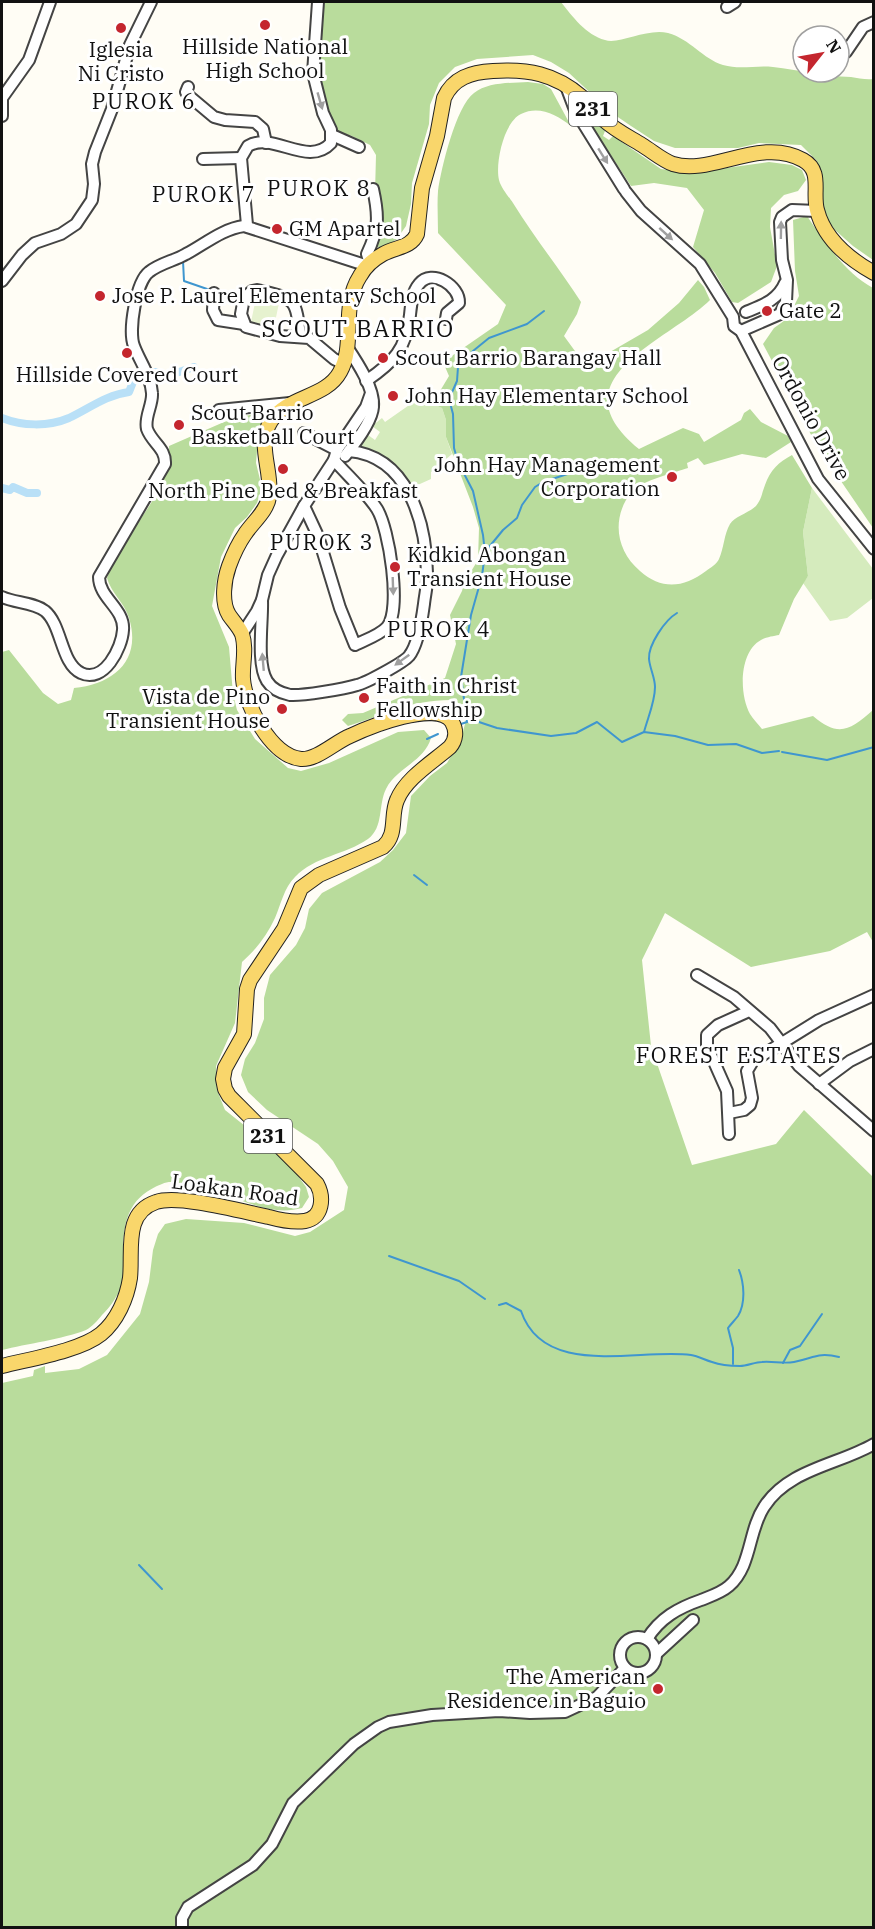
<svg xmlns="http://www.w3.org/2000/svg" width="875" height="1929" viewBox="0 0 875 1929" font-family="'IBM Plex Serif',serif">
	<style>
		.green { fill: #d5ebbd }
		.forest { fill: #b9dc9c }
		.pitch { fill: #e6f2cf }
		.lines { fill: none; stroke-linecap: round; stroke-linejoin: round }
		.stream { stroke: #3f96cf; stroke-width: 2 }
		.canal { stroke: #b9e0f7; stroke-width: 8 }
		.minor-casing { stroke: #444; stroke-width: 14 }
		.major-casing { stroke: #222; stroke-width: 16 }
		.minor { stroke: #fff; stroke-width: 10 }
		.major { stroke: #f9d66b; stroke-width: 14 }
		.oneway { fill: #a0a0a0 }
		.poi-dot { fill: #c4262e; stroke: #fff; stroke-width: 2 }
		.labels { text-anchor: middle; stroke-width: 6; stroke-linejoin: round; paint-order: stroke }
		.shield { fill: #fff; stroke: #585858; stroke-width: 1.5 }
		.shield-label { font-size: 20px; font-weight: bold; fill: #111 }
		.poi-label { font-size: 21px; fill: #111; stroke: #fff; text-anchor: start }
		.street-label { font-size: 21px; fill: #111; stroke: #fff }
		.neighbourhood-label { font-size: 22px; letter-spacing: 1.5px; fill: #111; stroke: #fff }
		.quarter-label { font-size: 24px; letter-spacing: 1.5px; fill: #111; stroke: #fff }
	</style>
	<rect width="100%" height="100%" fill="#fffdf5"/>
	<g class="green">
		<path d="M423 400 442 408 446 420V437L452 454 431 472V479L411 488C396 473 381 451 359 448L368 435 375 440 380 432 372 426 382 418 385 422 415 401 417 404Z"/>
		<path d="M812 488 873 569V598L847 618 830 621 803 583 808 576 803 532Z"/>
	</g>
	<g class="forest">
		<path d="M325 2H561C572 16 586 35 605 40 619 45 646 28 668 33 690 39 703 59 723 65 740 70 756 65 773 67 799 70 824 76 851 77 858 78 866 80 873 79V260L853 246 835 230 822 212 817 161 801 145 759 143 738 148H675L654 141 631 126 612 113 569 73 551 62 533 55 477 59 455 67 439 83 430 105 429 124 412 183 411 204 406 226 397 239 386 246 373 248 380 236 382 224 375 193 376 155 370 145 352 136 338 132 330 124 320 87 321 20Z"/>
		<path d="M528 82 543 84 551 89 571 126C557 115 539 105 521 114 504 122 495 163 499 180 501 188 509 197 513 203 534 237 559 268 581 302L577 314 564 336 583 362 591 363 648 330 679 303 698 280 704 287 710 300C667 342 553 379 639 449L683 428 699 434 704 442 741 420 744 413 750 409 761 422 788 436 791 442 766 458 742 454 704 465 698 458 687 463 688 468C676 472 640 482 633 490 611 516 615 550 640 571 661 590 684 588 706 571 710 568 717 564 719 559 724 548 724 534 730 524 735 516 749 513 756 506 762 499 762 492 765 485 770 470 779 462 792 455L812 488 803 532 808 576 794 599 779 635C774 636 766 637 761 640 739 652 739 694 750 714 753 719 758 724 762 729L813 716C839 738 850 730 873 710V942L867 932 830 951 751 967 665 913 642 960 651 1046 692 1165 776 1144 804 1110 873 1177V1927H2V1383L33 1376 34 1370 45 1366V1373L79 1369 107 1355 140 1314 149 1282 153 1250 158 1234 165 1224 186 1219 244 1223 295 1236 310 1232 344 1210 348 1187 333 1161 318 1144 267 1110 248 1092 241 1075 245 1059 255 1043 264 1019V998L270 975 296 945 305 928 309 909 322 893 380 862 393 850 406 833 411 796 430 776 447 763 461 739 466 720 463 708 455 700C411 699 388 714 348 726L342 720 348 714 363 713 445 678 456 644 450 615 462 591 464 583 478 560 479 528 473 507 446 437V420L442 408 423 400 440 391 449 376 443 362 498 324 506 305 438 233C438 219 437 205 438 191 441 169 456 106 474 93 488 82 511 83 528 82Z"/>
		<path d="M588 116 605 131 603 136 609 140 613 136 661 169 690 173 769 162 792 165 802 170 806 180 798 191 784 195 771 208 770 227 777 266 771 282 738 303 732 302 715 273 693 247 704 210 687 188 654 183 631 186 586 117Z"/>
		<path d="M807 216C824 241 845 273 873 288V528L817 446 763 344 774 328 788 318 799 296 795 271 793 220Z"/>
		<path d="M275 408 259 426 256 463 262 488 257 503 247 517 235 528 221 557 212 606 229 647 233 694 237 710 255 739 288 768 301 771 329 763 398 732 424 730 431 738C424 762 396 768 386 789 378 805 384 827 368 839 345 855 315 856 295 877 284 888 281 904 275 918 267 935 256 950 242 962L235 1023 216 1066 217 1090 225 1110 265 1142 296 1173 306 1187 309 1197 302 1208C260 1220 222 1184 180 1183 174 1182 168 1181 162 1184 131 1196 124 1217 123 1248 123 1256 125 1263 125 1271 124 1286 113 1305 102 1315 98 1320 92 1327 86 1330 63 1339 26 1344 2 1350V652L9 650 43 693 58 704 71 700 74 688C114 684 142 660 129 618 124 602 111 593 107 578 121 531 171 498 169 446L224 422Z"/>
	</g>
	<path class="pitch" d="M257 293 280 298 273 332 250 327Z"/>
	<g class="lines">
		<g class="stream">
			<path d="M183 261 184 281 210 290"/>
			<path d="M485 552 503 530 517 518 522 505 535 487 543 482 598 464"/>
			<path d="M467 721 461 677 471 615 482 576 485 553 483 535 473 491 458 462 454 448 453 414 449 399 457 381 458 367 473 351 489 338 527 324 544 311"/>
			<path d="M458 725 473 720 497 728 551 736 576 733 597 722 622 742 644 732 675 736 708 745 736 744 762 753 779 751"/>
			<path d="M644 732C648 717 655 702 655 687 655 678 650 669 649 659 648 645 665 620 677 613"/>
			<path d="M427 739 438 734"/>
			<path d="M782 752 827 760 874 747"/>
			<path d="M414 875 427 885"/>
			<path d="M389 1256 459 1281 485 1299"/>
			<path d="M499 1305 506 1303 521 1311C544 1379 638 1348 691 1355 698 1356 705 1360 712 1362 720 1365 731 1366 740 1366 747 1366 755 1362 762 1362 773 1361 783 1364 794 1362 814 1358 818 1352 839 1357"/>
			<path d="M783 1363 790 1350 800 1346 822 1314"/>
			<path d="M733 1364V1348L728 1328C731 1324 735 1320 738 1316 746 1303 744 1283 739 1270"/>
			<path d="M139 1565 162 1589"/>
		</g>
		<g class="canal">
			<path d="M148 374 156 372 167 376 194 367"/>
			<path d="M2 418C22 426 48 427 69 418 90 408 106 395 129 392L133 382 142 376"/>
			<path d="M2 488 10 490 13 487 27 493H37"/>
		</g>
		<defs>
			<g id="minor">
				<path d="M727 7 735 2"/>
				<path d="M846 52 863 27 874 22"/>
				<path d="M566 86 575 110 624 189"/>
				<path d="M188 87 186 92 189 96 214 117 225 120 255 122 263 129 266 143"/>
				<path d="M2 98 29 60 50 2"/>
				<path d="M2 116V98"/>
				<path d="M332 135 359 147"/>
				<path d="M203 159 241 158"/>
				<path d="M626 192 641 211 700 264 733 317 734 326 741 331 818 479 874 549"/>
				<path d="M247 225 241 158 248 146C273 131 308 168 331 143V130L323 113 313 73 318 2"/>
				<path d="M370 264 367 254C379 229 379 216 373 189"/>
				<path d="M2 281 22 255 35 243 61 234 76 224 92 200 94 184 92 164 95 152 112 109 130 45 151 2"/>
				<path d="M214 293 213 310 218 320 244 324"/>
				<path d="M746 312C763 305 778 300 785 283"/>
				<path d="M741 331 780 314 786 302 787 280 782 260 780 222 782 217 792 210 817 211"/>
				<path d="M300 337C296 297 295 299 257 290L252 291 244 298 241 314 246 327 280 336 309 338 334 359 344 364"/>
				<path d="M366 381C394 362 406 349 410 315 411 305 412 292 419 284 432 268 460 286 459 303L447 313 446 319"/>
				<path d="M219 410 290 403"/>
				<path d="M304 433 337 450"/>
				<path d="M345 456C354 445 372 421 373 407 375 389 357 362 347 347"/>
				<path d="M304 506 318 536 340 608 355 645C365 640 380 635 387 627 402 610 389 528 377 509 366 492 347 475 334 460"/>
				<path d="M2 597C15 603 33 602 45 611 62 625 61 664 81 673 104 684 122 648 123 630 125 609 99 598 99 577L165 464C166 448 152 443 147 429 144 417 153 405 152 393 151 376 140 362 134 346 128 331 136 282 149 272 160 263 174 261 186 254 205 244 222 229 244 226L368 266"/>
				<path d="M262 600C263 621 256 663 267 681 272 689 280 693 290 695 302 696 344 689 357 685 366 683 403 663 409 656 418 645 422 619 424 604 425 594 428 583 427 573 426 522 408 456 349 451"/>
				<path d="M242 634 257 611 262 600 268 575 277 555 304 506 334 460 337 450 366 407 371 393"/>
				<path d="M697 975 734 997 770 1028 799 1066 874 1131"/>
				<path d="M819 1084 850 1061 874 1049"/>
				<path d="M729 1113 744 1110 750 1105 752 1098 747 1071 753 1061 819 1020 874 995"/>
				<path d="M729 1134 727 1091 707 1046V1035L718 1025 749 1011"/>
				<circle cx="638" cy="1655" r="18"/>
				<path d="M647 1639C660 1618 678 1608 701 1600 711 1596 721 1593 729 1586 752 1566 748 1531 764 1507 788 1469 838 1465 874 1444"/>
				<path d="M656 1654 693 1620"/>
				<path d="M182 1928V1918L188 1907 253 1865 272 1844 293 1803 354 1744 378 1727 389 1722 432 1715 499 1711 530 1713 565 1712 597 1697 625 1668"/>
			</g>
			<path id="major" d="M2 1366C29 1359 80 1351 101 1334 117 1321 127 1298 130 1278 133 1251 123 1213 156 1202 178 1194 244 1212 269 1217 280 1220 293 1223 305 1221 323 1218 324 1197 317 1184L229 1096 225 1089 223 1079 225 1068 244 1034 247 989 250 980 284 929 301 888 319 875 383 847C398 834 390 816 397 800 406 778 433 762 450 747 456 740 457 731 452 722 437 699 369 727 350 736 335 742 317 760 301 759 271 756 245 705 243 679 242 664 247 649 242 634 239 627 233 621 229 615 221 602 224 580 229 566 233 555 238 544 245 534 253 522 267 511 269 497 273 472 256 444 271 421 287 396 326 398 340 372 356 344 340 307 360 276 365 267 374 259 383 254 395 247 411 248 417 234L422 188 437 136 444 98C453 78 471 72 493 71 528 69 554 73 582 97 590 104 596 113 604 120 615 130 629 137 642 145 652 151 662 160 673 164 711 176 761 136 803 160 823 171 812 192 817 210 824 238 849 259 874 273"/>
		</defs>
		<use href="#minor" class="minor-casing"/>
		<use href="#major" class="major-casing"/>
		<use href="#minor" class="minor"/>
		<use href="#major" class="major"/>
	</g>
	<defs><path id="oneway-solid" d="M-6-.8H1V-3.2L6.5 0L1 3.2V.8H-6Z" transform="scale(1.5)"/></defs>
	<g class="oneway">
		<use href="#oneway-solid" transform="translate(320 101) rotate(74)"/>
		<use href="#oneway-solid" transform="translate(603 156) rotate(58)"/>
		<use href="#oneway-solid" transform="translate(781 230) rotate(-89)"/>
		<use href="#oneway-solid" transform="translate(666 234) rotate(42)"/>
		<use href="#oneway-solid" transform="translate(393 586) rotate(88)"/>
		<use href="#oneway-solid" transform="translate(402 660) rotate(144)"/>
		<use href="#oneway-solid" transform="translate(263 662) rotate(-95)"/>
	</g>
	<g class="poi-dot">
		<circle cx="265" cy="25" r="6"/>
		<circle cx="121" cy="28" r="6"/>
		<circle cx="277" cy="229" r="6"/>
		<circle cx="100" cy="296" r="6"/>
		<circle cx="767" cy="311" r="6"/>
		<circle cx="127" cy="353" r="6"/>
		<circle cx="383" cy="358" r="6"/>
		<circle cx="393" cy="396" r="6"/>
		<circle cx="179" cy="425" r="6"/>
		<circle cx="283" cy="469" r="6"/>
		<circle cx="672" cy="477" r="6"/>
		<circle cx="395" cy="567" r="6"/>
		<circle cx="364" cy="698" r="6"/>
		<circle cx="282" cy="709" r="6"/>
		<circle cx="658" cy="1689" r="6"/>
	</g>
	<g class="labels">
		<g class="shield">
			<rect x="569" y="92" width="48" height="34" rx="4.5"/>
			<rect x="244" y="1119" width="48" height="34" rx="4.5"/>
		</g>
		<g class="shield-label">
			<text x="593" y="116">231</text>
			<text x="268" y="1143">231</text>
		</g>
		<g class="poi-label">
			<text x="265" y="54" text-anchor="middle">Hillside National<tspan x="265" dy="24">High School</tspan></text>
			<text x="121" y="57" text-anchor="middle">Iglesia<tspan x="121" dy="24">Ni Cristo</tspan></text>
			<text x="289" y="236">GM Apartel</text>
			<text x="112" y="303">Jose P. Laurel Elementary School</text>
			<text x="779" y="318">Gate 2</text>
			<text x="395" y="365">Scout Barrio Barangay Hall</text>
			<text x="127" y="382" text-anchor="middle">Hillside Covered Court</text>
			<text x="405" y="403">John Hay Elementary School</text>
			<text x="191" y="420">Scout Barrio<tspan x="191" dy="24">Basketball Court</tspan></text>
			<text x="660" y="472" text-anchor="end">John Hay Management<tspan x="660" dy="24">Corporation</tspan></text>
			<text x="283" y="498" text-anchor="middle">North Pine Bed &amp; Breakfast</text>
			<text x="407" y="562">Kidkid Abongan<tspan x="407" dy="24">Transient House</tspan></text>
			<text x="376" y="693">Faith in Christ<tspan x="376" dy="24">Fellowship</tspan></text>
			<text x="270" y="704" text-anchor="end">Vista de Pino<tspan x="270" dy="24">Transient House</tspan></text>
			<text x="646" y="1684" text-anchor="end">The American<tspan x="646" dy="24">Residence in Baguio</tspan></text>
		</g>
		<g class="street-label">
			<text transform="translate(811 418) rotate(61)" y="7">Ordonio Drive</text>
			<text transform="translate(235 1190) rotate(8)" y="7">Loakan Road</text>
		</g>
		<g class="neighbourhood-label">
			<text x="144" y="109">PUROK 6</text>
			<text x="319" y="196">PUROK 8</text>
			<text x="204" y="202">PUROK 7</text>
			<text x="322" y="550">PUROK 3</text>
			<text x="439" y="637">PUROK 4</text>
			<text x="739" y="1063">FOREST ESTATES</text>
		</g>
		<g class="quarter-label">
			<text x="358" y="337">SCOUT BARRIO</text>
		</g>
	</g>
	<rect width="875" height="1929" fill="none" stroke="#111111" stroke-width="6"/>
	<g transform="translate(821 54) rotate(59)"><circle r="28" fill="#ffffff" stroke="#a0a0a0" stroke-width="1.5"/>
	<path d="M0-4.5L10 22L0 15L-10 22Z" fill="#c4262e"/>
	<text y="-9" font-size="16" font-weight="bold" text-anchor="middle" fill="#111111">N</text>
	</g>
</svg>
